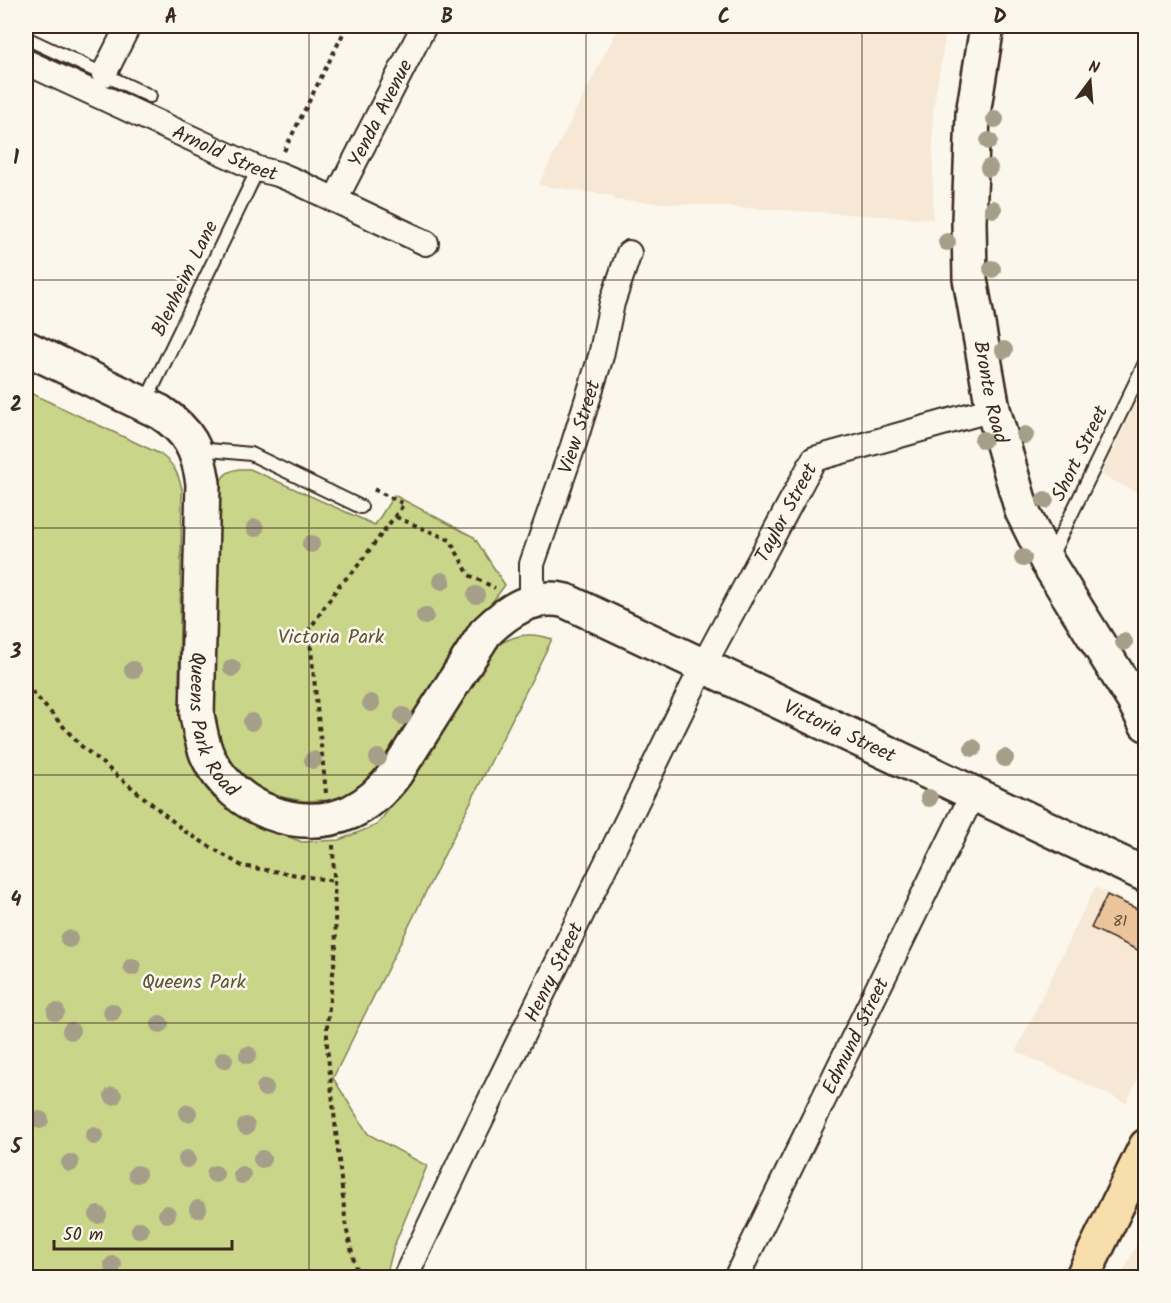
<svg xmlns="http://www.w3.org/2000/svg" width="1171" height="1303" viewBox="0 0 1171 1303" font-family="Kalam,sans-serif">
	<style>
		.built { fill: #f6e8d4 }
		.green { fill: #c9d588; stroke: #828053; stroke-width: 1.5 }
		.building { fill: #ebc49b; stroke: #3b2a1e; stroke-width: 1.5 }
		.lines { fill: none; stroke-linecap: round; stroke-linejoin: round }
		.lane-casing { stroke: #3b2a1e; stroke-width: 16 }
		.street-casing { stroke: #3b2a1e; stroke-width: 28 }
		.secondary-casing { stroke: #3b2a1e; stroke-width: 38 }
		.primary-casing { stroke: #3b2a1e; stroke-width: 38 }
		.path { stroke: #3b2a1e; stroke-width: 4; stroke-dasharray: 4.5 4.5; stroke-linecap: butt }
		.lane { stroke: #fbf7ec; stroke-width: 12 }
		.street { stroke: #fbf7ec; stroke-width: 24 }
		.secondary { stroke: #fbf7ec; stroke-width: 33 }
		.primary { stroke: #f8deab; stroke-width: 33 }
		.tree { fill: #a59e89 }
		.grid { fill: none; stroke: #3b2a1e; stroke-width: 1.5; stroke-opacity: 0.55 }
		.labels { text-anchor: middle; stroke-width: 5; stroke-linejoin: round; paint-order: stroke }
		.number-label { font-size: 16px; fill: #67503d }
		.street-label { font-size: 20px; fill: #3b2a1e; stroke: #fbf7ec }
		.park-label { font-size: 20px; fill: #5e5538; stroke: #fbf7ec }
		.neatline { fill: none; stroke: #3b2a1e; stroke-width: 2 }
		.grid-label { font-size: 20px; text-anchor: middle; font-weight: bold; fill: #3b2a1e }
	</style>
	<rect width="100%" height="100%" fill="#fbf7ec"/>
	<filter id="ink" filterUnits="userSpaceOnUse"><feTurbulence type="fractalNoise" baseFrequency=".0167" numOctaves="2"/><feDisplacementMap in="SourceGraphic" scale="12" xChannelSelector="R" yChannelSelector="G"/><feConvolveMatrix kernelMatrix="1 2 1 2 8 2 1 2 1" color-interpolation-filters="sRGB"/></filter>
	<g filter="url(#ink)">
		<g class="built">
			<path d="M619 26H947L933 110V219L613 200 614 196 538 185Z"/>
			<path d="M1145 384V496L1101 475Z"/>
			<path d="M1095 887 1145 910V1064L1126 1103 1016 1051Z"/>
			<path d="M1145 1226V1277H1121Z"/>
		</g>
		<g class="green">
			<path d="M26 391 160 454C174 464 178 473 182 489L179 683 188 747 196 775 214 798 250 822 302 842 339 840 377 825 428 758 493 647C515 635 529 631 552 639L333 1078 368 1134 427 1166 394 1246 386 1277 26 1278Z"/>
			<path d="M239 469H250L375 525 394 495 474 537 505 585 476 624 405 744 359 794 328 800 304 801 276 796 256 785 238 771 224 753 212 708 217 487C222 476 227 471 239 469Z"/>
		</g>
		<path class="building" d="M1107 895 1146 913V954L1091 928Z"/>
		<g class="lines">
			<defs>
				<g id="lane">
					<path d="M26 38 150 96"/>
					<path d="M145 403 258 169"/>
					<path d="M198 449 251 454 361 507"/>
					<path d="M1051 556 1146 361"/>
				</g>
				<g id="street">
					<path id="s1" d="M26 62 258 169 278 174 295 181 426 243"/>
					<path d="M104 74 128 26"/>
					<path id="s2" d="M335 200 424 26"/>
					<path id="s3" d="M532 601V564L573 446 601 356 612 303 629 253"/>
					<path id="s4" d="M405 1278 461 1160 703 666 814 459 993 409"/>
					<path id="s5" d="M736 1278 973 794"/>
				</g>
				<g id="secondary">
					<path id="s6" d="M987 26 973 114 969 221 970 279 993 409 1022 511 1048 563 1133 699 1146 724"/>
					<path id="s7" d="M26 348 160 412C189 431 198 449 203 483L197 715C200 729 202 746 209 759 234 808 299 835 351 812 370 803 384 789 396 773L485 633C507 611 533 593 566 601L1146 875"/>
				</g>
				<path id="primary" d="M1082 1278 1146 1146"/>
			</defs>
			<use href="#lane" class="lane-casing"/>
			<use href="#street" class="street-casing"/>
			<use href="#secondary" class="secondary-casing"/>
			<use href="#primary" class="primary-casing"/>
			<g class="path">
				<path d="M284 151 347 26"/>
				<path d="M396 517 450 540 469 575 495 588"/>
				<path d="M26 685 80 745 186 832 242 866 334 881"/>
				<path d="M326 793 309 630 340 584 353 572 404 504 371 488"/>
				<path d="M333 845 336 948 327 1024V1046L346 1227 358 1278"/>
			</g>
			<use href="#lane" class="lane"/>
			<use href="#street" class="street"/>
			<use href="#secondary" class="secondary"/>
			<use href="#primary" class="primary"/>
		</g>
		<g class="tree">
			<circle cx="995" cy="119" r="9"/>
			<circle cx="989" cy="141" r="9"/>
			<circle cx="989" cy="168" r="9"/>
			<circle cx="993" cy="209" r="9"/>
			<circle cx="947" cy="242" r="9"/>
			<circle cx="992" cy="269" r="9"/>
			<circle cx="1004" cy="350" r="9"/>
			<circle cx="1025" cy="435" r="9"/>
			<circle cx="983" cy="440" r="9"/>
			<circle cx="1045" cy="500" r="9"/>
			<circle cx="255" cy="528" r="9"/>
			<circle cx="311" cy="544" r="9"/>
			<circle cx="1023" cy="558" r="9"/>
			<circle cx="442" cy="581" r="9"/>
			<circle cx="476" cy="595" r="9"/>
			<circle cx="425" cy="616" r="9"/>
			<circle cx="1124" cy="642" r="9"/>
			<circle cx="232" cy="668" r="9"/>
			<circle cx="133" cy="670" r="9"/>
			<circle cx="371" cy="703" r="9"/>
			<circle cx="403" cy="716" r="9"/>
			<circle cx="252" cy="722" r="9"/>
			<circle cx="973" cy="748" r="9"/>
			<circle cx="378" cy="758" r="9"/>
			<circle cx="1005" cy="758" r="9"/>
			<circle cx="313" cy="760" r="9"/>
			<circle cx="929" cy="798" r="9"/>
			<circle cx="69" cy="939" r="9"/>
			<circle cx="132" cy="967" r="9"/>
			<circle cx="56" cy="1012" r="9"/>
			<circle cx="112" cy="1012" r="9"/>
			<circle cx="160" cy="1024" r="9"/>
			<circle cx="71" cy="1031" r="9"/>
			<circle cx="248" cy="1055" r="9"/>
			<circle cx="224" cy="1060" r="9"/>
			<circle cx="265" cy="1088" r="9"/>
			<circle cx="113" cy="1096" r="9"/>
			<circle cx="188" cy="1113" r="9"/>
			<circle cx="40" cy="1120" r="9"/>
			<circle cx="246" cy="1126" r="9"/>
			<circle cx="94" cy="1136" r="9"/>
			<circle cx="187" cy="1159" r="9"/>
			<circle cx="262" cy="1159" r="9"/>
			<circle cx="70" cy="1163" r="9"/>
			<circle cx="137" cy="1174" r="9"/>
			<circle cx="215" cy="1174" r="9"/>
			<circle cx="242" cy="1175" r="9"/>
			<circle cx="198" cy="1209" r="9"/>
			<circle cx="167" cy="1214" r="9"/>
			<circle cx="98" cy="1215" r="9"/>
			<circle cx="140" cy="1230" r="9"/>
			<circle cx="113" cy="1265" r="9"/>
		</g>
	</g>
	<path class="grid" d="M309 26V1278M586 26V1278M862 26V1278M26 280H1146M26 528H1146M26 775H1146M26 1023H1146"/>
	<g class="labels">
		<g class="number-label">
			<text x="1120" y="926">81</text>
		</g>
		<g class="street-label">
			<text dy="7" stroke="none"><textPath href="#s2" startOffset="98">Yenda Avenue</textPath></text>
			<text dy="7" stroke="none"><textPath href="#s1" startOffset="219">Arnold Street</textPath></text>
			<text transform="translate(184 278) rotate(-64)" y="7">Blenheim Lane</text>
			<text dy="7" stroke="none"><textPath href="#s6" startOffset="369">Bronte Road</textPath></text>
			<text dy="7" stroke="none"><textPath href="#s3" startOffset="182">View Street</textPath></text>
			<text transform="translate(1079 453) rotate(-64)" y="7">Short Street</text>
			<text dy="7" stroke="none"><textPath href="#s4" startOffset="855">Taylor Street</textPath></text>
			<text dy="7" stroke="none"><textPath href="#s7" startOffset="480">Queens Park Road</textPath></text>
			<text dy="7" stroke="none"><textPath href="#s7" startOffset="1299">Victoria Street</textPath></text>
			<text dy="7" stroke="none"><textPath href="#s4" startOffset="340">Henry Street</textPath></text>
			<text dy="7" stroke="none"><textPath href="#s5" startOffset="270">Edmund Street</textPath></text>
		</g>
		<g class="park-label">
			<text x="331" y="643">Victoria Park</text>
			<text x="194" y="988">Queens Park</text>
		</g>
	</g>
	<rect width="1171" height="1303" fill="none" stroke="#fbf7ec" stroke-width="66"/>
	<g transform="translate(1090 81) rotate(16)" stroke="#fbf7ec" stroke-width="4.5" paint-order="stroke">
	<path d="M0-4.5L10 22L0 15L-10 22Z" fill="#3b2a1e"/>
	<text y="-9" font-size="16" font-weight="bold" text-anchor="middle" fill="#3b2a1e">N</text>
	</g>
	<path d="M54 1240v9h178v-9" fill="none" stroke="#3b2a1e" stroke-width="3"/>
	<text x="63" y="1240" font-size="18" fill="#3b2a1e" stroke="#fbf7ec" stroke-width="4.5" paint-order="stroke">50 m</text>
	<rect x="33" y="33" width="1105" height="1237" class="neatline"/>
	<g class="grid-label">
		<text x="171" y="23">A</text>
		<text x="447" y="23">B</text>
		<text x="724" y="23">C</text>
		<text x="1000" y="23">D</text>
		<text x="16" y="164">1</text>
		<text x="16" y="411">2</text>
		<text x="16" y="658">3</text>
		<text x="16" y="906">4</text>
		<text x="16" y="1153">5</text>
	</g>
</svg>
